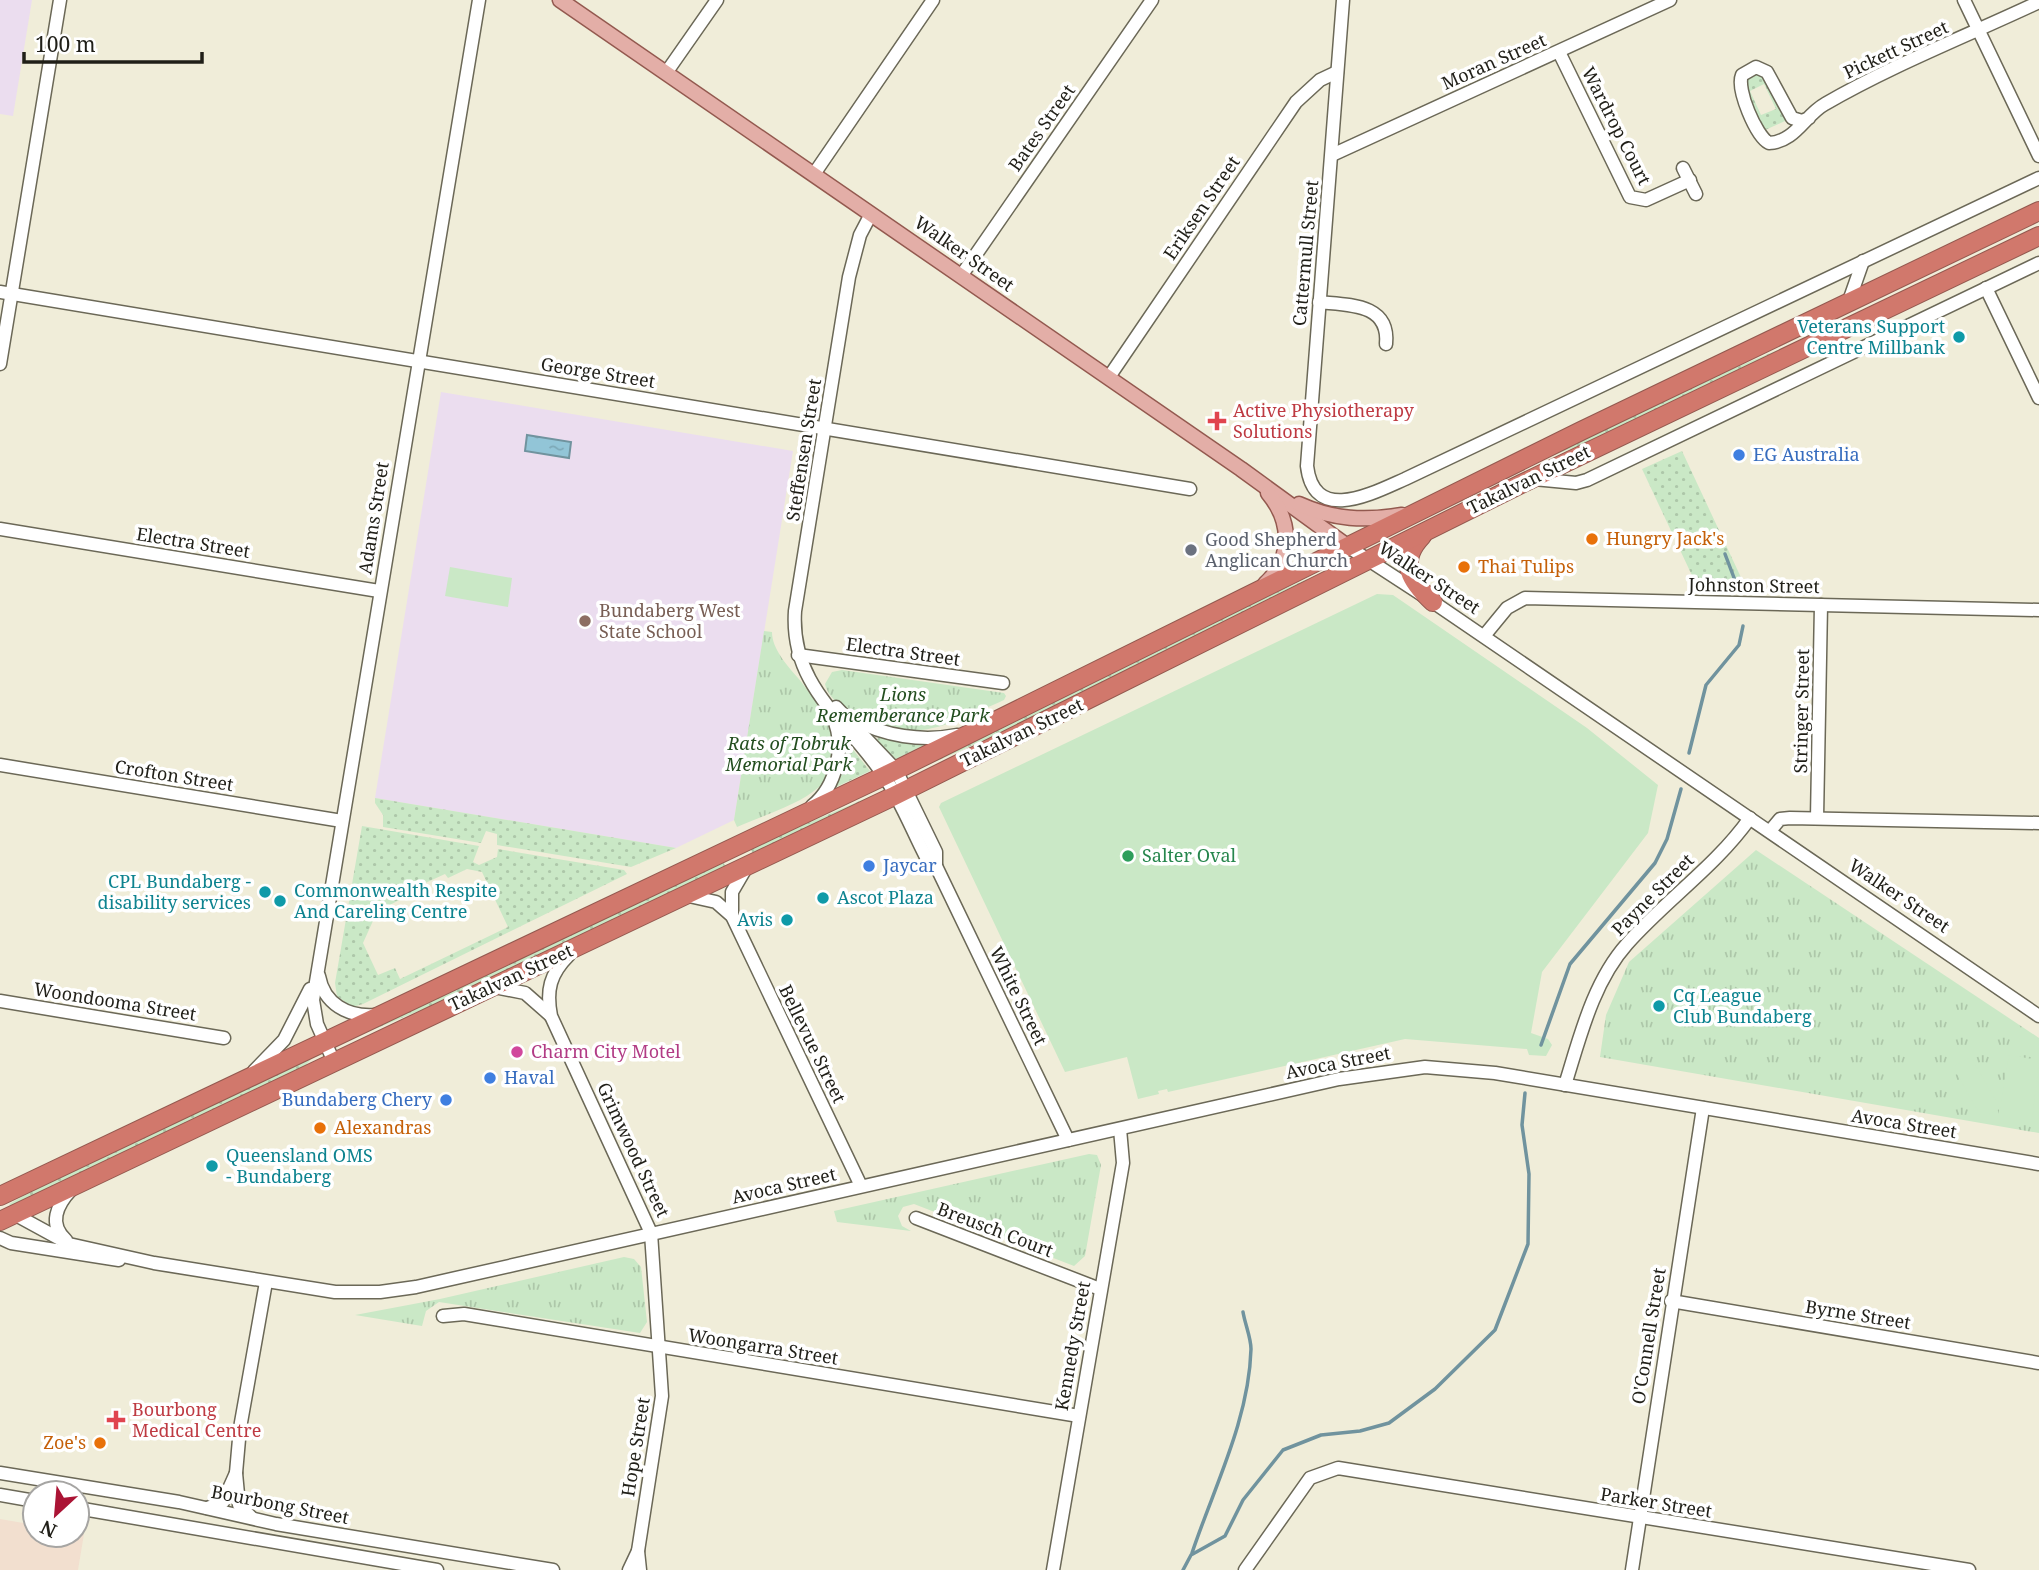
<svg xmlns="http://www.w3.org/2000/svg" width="2039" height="1570" viewBox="0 0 2039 1570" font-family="'Noto Serif',serif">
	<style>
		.education { fill: #ebddef }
		.medical { fill: #f2dfcf }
		.grass { fill: url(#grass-dots); fill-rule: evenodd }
		.park { fill: url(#park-tufts) }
		.pitch { fill: #cae8c6 }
		.water { fill: url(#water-ripples); stroke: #70939e; stroke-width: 2 }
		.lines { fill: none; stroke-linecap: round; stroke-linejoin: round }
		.stream { stroke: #70939e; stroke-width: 3.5 }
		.minor-casing { stroke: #6b6857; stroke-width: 15 }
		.major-casing { stroke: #93594f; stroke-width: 17 }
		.highway-casing { stroke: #93594f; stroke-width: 20 }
		.minor { stroke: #fff; stroke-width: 12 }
		.major { stroke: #e3aea7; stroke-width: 14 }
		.highway { stroke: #d1786c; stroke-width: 18 }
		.culture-dot { fill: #0f9aa8; stroke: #fff; stroke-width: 2.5 }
		.health-dot { fill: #e0444e; stroke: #fff; stroke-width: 2.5 }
		.shop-dot { fill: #3f7fe0; stroke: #fff; stroke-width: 2.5 }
		.food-dot { fill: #e8710a; stroke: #fff; stroke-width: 2.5 }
		.worship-dot { fill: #6b7280; stroke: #fff; stroke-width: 2.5 }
		.education-dot { fill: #8d6e63; stroke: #fff; stroke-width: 2.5 }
		.leisure-dot { fill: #2e9e5b; stroke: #fff; stroke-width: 2.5 }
		.hotel-dot { fill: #d1479c; stroke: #fff; stroke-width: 2.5 }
		.labels { text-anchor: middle; stroke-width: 7; stroke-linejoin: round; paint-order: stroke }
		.street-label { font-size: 18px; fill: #201f18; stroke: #fff }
		.culture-label { font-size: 18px; fill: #0d838f; stroke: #fff; text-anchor: start }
		.health-label { font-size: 18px; fill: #be3a42; stroke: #fff; text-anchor: start }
		.shop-label { font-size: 18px; fill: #366cbe; stroke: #fff; text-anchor: start }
		.food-label { font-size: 18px; fill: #c56008; stroke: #fff; text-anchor: start }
		.worship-label { font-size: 18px; fill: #5b616d; stroke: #fff; text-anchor: start }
		.education-label { font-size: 18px; fill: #785e54; stroke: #fff; text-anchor: start }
		.park-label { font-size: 18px; font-style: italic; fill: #234e1f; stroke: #fff }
		.leisure-label { font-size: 18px; fill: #27864d; stroke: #fff; text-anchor: start }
		.hotel-label { font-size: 18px; fill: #b23c85; stroke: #fff; text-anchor: start }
	</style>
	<defs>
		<pattern id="grass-dots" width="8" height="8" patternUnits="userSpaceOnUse" patternTransform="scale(1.75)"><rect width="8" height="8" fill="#cae8c6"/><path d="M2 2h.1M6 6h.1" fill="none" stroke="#adc7a9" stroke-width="1.8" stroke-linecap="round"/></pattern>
		<pattern id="park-tufts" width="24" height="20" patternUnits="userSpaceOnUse" patternTransform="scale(1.75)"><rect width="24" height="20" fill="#cae8c6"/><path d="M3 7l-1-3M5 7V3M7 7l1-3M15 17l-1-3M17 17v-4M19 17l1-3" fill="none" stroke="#adc7a9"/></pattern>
		<pattern id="water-ripples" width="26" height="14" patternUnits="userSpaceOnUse" patternTransform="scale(1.75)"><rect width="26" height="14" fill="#92c5d7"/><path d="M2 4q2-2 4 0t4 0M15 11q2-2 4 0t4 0" fill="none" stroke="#7ea9b8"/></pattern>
	</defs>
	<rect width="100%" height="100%" fill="#f0edd9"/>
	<g class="education">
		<path d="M0 0H32L13 116 0 114Z"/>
		<path d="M441 392 793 451 734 820 676 848 375 798Z"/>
	</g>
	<path class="medical" d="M0 1519 35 1525V1535L84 1534 78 1570H0Z"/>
	<g class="grass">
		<path d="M1753 72 1765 75 1787 120 1763 131 1744 81ZM1764 84 1776 109 1761 115 1750 91Z"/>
		<path d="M1804 339 1586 443 1549 457 1397 532 1396 530 1663 398Z"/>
		<path d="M1682 451 1745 586 1696 584 1642 469Z"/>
		<path d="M1307 579 1309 583 1050 711 921 768 1199 627Z"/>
		<path d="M879 736 928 743 896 759 877 740Z"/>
		<path d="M843 737 870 771 836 787 835 786Z"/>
		<path d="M878 796 754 855 750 848 869 797Z"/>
		<path d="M375 798 676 848 631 867 497 845V834L486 831 481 843 383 827V815L375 803Z"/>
		<path d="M362 826 479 846 473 862 479 865 497 857 498 849 624 870 627 874 363 1004 352 1007 337 996 335 983ZM467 869 482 872 508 927 400 979 395 968 378 975 363 943 377 912 401 899 399 895 445 874 448 878Z"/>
		<path d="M722 860 727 869 460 994 348 1040Z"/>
		<path d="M314 1056 303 1068 12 1206 9 1204 63 1174Z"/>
	</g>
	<g class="park">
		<path d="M764 631 772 632C772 649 787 665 798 678 820 705 856 755 819 787 797 806 763 815 737 827L734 820Z"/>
		<path d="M842 670 1004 693 1006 696 1004 700C950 724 913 747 855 715 843 708 828 698 825 684L832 672Z"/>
		<path d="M1756 850 2039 1038V1133L1600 1057 1606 1015 1629 962Z"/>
		<path d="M1089 1154 1097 1155 1101 1165 1085 1256 1074 1266 914 1204 903 1207 898 1216 902 1226 911 1231 837 1222 834 1211Z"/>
		<path d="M624 1257 634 1259 641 1267 647 1322 640 1333 439 1302 426 1311 422 1326 355 1315 440 1299Z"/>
	</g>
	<g class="pitch">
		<path d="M450 567 512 578 508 607 445 596Z"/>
		<path d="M1377 594 1393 595 1587 728 1658 785 1648 833 1542 972 1531 1033 1548 1039 1552 1045 1546 1056 1529 1055 1527 1049 1405 1039 1168 1092 1167 1089 1158 1091 1159 1094 1138 1099 1127 1057 1065 1072 939 807 941 803Z"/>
		<path d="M2009 1055 2039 1060 2032 1122 1999 1116V1109L1982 1118 1953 1067 1971 1057 2000 1108Z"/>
	</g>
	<path class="water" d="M527 435 571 442 569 458 525 451Z"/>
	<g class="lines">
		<g class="stream">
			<path d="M1725 554 1736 583"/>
			<path d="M1689 753 1706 685 1739 645 1743 626"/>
			<path d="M1541 1045 1570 964 1655 863 1667 839 1681 789"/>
			<path d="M1192 1553C1214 1487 1249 1420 1251 1349 1251 1338 1245 1324 1243 1312"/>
			<path d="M1183 1570 1191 1555 1225 1536 1243 1500 1283 1450 1321 1435 1360 1431 1389 1423 1435 1389 1495 1330 1528 1244 1529 1174 1522 1125 1525 1093"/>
		</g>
		<defs>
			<g id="minor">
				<path d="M1343 0 1307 466C1314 525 1373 493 1405 479L2039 178"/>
				<path d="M1964 0 2039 156"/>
				<path d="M1559 52 1630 197 1646 200 1690 180"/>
				<path d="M666 73 717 0"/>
				<path d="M1809 118 1802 121 1792 118 1767 72 1756 67 1742 75C1736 89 1756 136 1769 143 1795 142 1805 115 1825 104 1892 65 1969 35 2039 2"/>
				<path d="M1332 155 1670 0"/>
				<path d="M1683 168 1696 194"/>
				<path d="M814 174 933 0"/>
				<path d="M871 214 860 235 849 277 795 611C790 687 847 720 884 776 901 801 912 830 926 857L936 866 1068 1140"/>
				<path d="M961 276 1152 0"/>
				<path d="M1986 288 2039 398"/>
				<path d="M0 292 1190 489"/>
				<path d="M1849 301 1863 261"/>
				<path d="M1319 302C1348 305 1390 303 1386 344"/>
				<path d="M0 364 60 0"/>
				<path d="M1109 377 1296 102 1320 80 1337 72"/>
				<path d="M1534 479 1576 483 1587 480 2039 263"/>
				<path d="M0 529 379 591"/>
				<path d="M1347 546 1433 602 2039 1016"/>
				<path d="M1484 636 1507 608 1525 598 2039 610"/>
				<path d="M798 655 1003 683"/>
				<path d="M836 707 896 770 936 852V866"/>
				<path d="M853 719C884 736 922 742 957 735"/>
				<path d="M0 765 342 821"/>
				<path d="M812 806C836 787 846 746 833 718"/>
				<path d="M1817 818 1821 605"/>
				<path d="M1770 831 1780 819 1790 818 2039 823"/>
				<path d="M689 896 716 902 732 916 861 1186"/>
				<path d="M732 916V892L746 868"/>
				<path d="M569 955C550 974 546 990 551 1016L651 1233 662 1396 638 1551 640 1570"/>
				<path d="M319 976C324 1004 348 1017 375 1015"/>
				<path d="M494 987 525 993 550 1015"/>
				<path d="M0 1001 224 1038"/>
				<path d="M334 1062 317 1024 313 1000 479 0"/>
				<path d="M254 1071 284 1040 310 989"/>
				<path d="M1565 1085C1580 1037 1593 982 1627 944 1666 900 1716 866 1750 818"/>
				<path d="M14 1214 69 1244 154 1263 335 1292H380L416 1287 1339 1079 1425 1067 1495 1073 2039 1164"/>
				<path d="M916 1218 1100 1289"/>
				<path d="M0 1238 11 1243 119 1260"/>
				<path d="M66 1240C48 1224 57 1205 71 1190"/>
				<path d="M1671 1301 2039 1363"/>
				<path d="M443 1316 464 1314 1079 1416"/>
				<path d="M0 1473 179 1502 276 1524 553 1570"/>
				<path d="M236 1473 240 1428 266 1282"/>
				<path d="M0 1495 35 1501"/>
				<path d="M77 1508 437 1570"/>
				<path d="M207 1508 223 1502 236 1473 239 1505 252 1518"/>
				<path d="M629 1570 638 1551"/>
				<path d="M1053 1570 1123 1163 1120 1129"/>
				<path d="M1245 1570 1310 1478 1338 1468 1969 1570"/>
				<path d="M1632 1570 1703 1108"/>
			</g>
			<g id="major">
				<path d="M560 0 1241 469 1347 546"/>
				<path d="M1299 504C1334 520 1365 521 1402 515"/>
				<path d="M1265 584C1293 558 1292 522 1268 493"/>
			</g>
			<g id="highway">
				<path d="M1422 536C1397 562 1411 582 1433 602"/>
				<path d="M0 1196 884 776 1581 431 2039 211"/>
				<path d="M0 1221 894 796 1521 484 2039 236"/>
			</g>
		</defs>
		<use href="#minor" class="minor-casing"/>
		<use href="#major" class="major-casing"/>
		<use href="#highway" class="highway-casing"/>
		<use href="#minor" class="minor"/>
		<use href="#major" class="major"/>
		<use href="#highway" class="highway"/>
	</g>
	<g class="culture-dot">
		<circle cx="1959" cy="337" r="7"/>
		<circle cx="265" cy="892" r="7"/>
		<circle cx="823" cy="898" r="7"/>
		<circle cx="280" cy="901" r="7"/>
		<circle cx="787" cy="920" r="7"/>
		<circle cx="1659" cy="1006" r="7"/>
		<circle cx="212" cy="1166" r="7"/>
	</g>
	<g class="health-dot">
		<path d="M1213.5 410.5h7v7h7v7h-7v7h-7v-7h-7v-7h7z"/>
		<path d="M112.5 1409.5h7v7h7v7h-7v7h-7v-7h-7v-7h7z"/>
	</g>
	<g class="shop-dot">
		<circle cx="1739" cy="455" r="7"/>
		<circle cx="869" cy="866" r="7"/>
		<circle cx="490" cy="1078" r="7"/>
		<circle cx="446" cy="1100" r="7"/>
	</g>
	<g class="food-dot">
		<circle cx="1592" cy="539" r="7"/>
		<circle cx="1464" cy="567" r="7"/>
		<circle cx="320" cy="1128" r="7"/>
		<circle cx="100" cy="1443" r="7"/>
	</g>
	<circle class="worship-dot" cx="1191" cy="550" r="7"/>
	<circle class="education-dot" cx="585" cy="621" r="7"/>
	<circle class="leisure-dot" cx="1128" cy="856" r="7"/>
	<circle class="hotel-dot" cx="517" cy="1052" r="7"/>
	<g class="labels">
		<g class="street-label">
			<text transform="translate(1896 50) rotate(-25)" y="6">Pickett Street</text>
			<text transform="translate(1494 62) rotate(-24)" y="6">Moran Street</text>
			<text transform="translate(1616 126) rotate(63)" y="6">Wardrop Court</text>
			<text transform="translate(1042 128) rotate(-55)" y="6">Bates Street</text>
			<text transform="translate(1202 208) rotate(-56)" y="6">Eriksen Street</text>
			<text transform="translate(1306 253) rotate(-85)" y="6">Cattermull Street</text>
			<text transform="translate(964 254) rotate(35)" y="6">Walker Street</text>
			<text transform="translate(598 373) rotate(9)" y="6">George Street</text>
			<text transform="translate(804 450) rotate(-81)" y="6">Steffensen Street</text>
			<text transform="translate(1529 480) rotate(-26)" y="6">Takalvan Street</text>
			<text transform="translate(374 518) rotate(-81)" y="6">Adams Street</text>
			<text transform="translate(193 543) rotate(9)" y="6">Electra Street</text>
			<text transform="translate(1429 578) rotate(33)" y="6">Walker Street</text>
			<text transform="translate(1754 586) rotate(1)" y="6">Johnston Street</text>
			<text transform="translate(903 652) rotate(8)" y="6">Electra Street</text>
			<text transform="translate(1802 711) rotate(-89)" y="6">Stringer Street</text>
			<text transform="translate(1022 733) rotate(-26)" y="6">Takalvan Street</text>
			<text transform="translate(174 776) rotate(9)" y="6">Crofton Street</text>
			<text transform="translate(1653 895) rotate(-45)" y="6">Payne Street</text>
			<text transform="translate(1899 896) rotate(34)" y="6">Walker Street</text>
			<text transform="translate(511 978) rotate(-25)" y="6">Takalvan Street</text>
			<text transform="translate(1018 996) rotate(64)" y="6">White Street</text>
			<text transform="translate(115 1002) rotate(9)" y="6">Woondooma Street</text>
			<text transform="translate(812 1044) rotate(64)" y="6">Bellevue Street</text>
			<text transform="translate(1338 1063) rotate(-11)" y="6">Avoca Street</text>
			<text transform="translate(1904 1124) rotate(9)" y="6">Avoca Street</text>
			<text transform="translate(633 1150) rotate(65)" y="6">Grimwood Street</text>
			<text transform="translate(784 1186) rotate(-13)" y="6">Avoca Street</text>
			<text transform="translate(995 1230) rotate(21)" y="6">Breusch Court</text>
			<text transform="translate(1858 1315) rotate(9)" y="6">Byrne Street</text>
			<text transform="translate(1649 1336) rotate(-81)" y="6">O'Connell Street</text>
			<text transform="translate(1073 1346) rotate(-80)" y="6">Kennedy Street</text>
			<text transform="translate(763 1347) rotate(9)" y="6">Woongarra Street</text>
			<text transform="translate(636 1447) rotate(-81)" y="6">Hope Street</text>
			<text transform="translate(1656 1503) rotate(9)" y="6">Parker Street</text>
			<text transform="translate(280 1505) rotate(11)" y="6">Bourbong Street</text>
		</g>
		<g class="culture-label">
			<text x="1945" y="333" text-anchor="end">Veterans Support<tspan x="1945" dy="21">Centre Millbank</tspan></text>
			<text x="251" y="888" text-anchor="end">CPL Bundaberg -<tspan x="251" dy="21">disability services</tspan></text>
			<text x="294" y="897">Commonwealth Respite<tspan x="294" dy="21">And Careling Centre</tspan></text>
			<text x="837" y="904">Ascot Plaza</text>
			<text x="773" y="926" text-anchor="end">Avis</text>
			<text x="1673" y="1002">Cq League<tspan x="1673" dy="21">Club Bundaberg</tspan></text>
			<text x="226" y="1162">Queensland OMS<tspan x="226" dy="21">- Bundaberg</tspan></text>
		</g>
		<g class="health-label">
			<text x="1233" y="417">Active Physiotherapy<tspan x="1233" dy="21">Solutions</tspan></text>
			<text x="132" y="1416">Bourbong<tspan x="132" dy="21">Medical Centre</tspan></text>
		</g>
		<g class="shop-label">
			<text x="1753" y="461">EG Australia</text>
			<text x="883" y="872">Jaycar</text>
			<text x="504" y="1084">Haval</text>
			<text x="432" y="1106" text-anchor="end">Bundaberg Chery</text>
		</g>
		<g class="food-label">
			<text x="1606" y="545">Hungry Jack's</text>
			<text x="1478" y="573">Thai Tulips</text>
			<text x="334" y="1134">Alexandras</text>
			<text x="86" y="1449" text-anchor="end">Zoe's</text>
		</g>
		<g class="worship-label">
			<text x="1205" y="546">Good Shepherd<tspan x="1205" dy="21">Anglican Church</tspan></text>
		</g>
		<g class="education-label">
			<text x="599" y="617">Bundaberg West<tspan x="599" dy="21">State School</tspan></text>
		</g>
		<g class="park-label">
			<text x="903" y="701">Lions<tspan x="903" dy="21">Rememberance Park</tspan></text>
			<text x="789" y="750">Rats of Tobruk<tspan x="789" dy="21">Memorial Park</tspan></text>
		</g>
		<g class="leisure-label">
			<text x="1142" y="862">Salter Oval</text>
		</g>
		<g class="hotel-label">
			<text x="531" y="1058">Charm City Motel</text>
		</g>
	</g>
	<g transform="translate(56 1514) rotate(206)"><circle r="33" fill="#ffffff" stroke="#a6a5a3" stroke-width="2"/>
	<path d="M0-5L12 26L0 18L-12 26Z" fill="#ab1435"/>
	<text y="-10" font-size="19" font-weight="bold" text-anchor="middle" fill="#201f18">N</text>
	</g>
	<path d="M24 52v10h178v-10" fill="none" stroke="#201f18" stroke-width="3.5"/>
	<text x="35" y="52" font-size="21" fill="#201f18" stroke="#ffffff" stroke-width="5" paint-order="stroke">100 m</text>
</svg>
